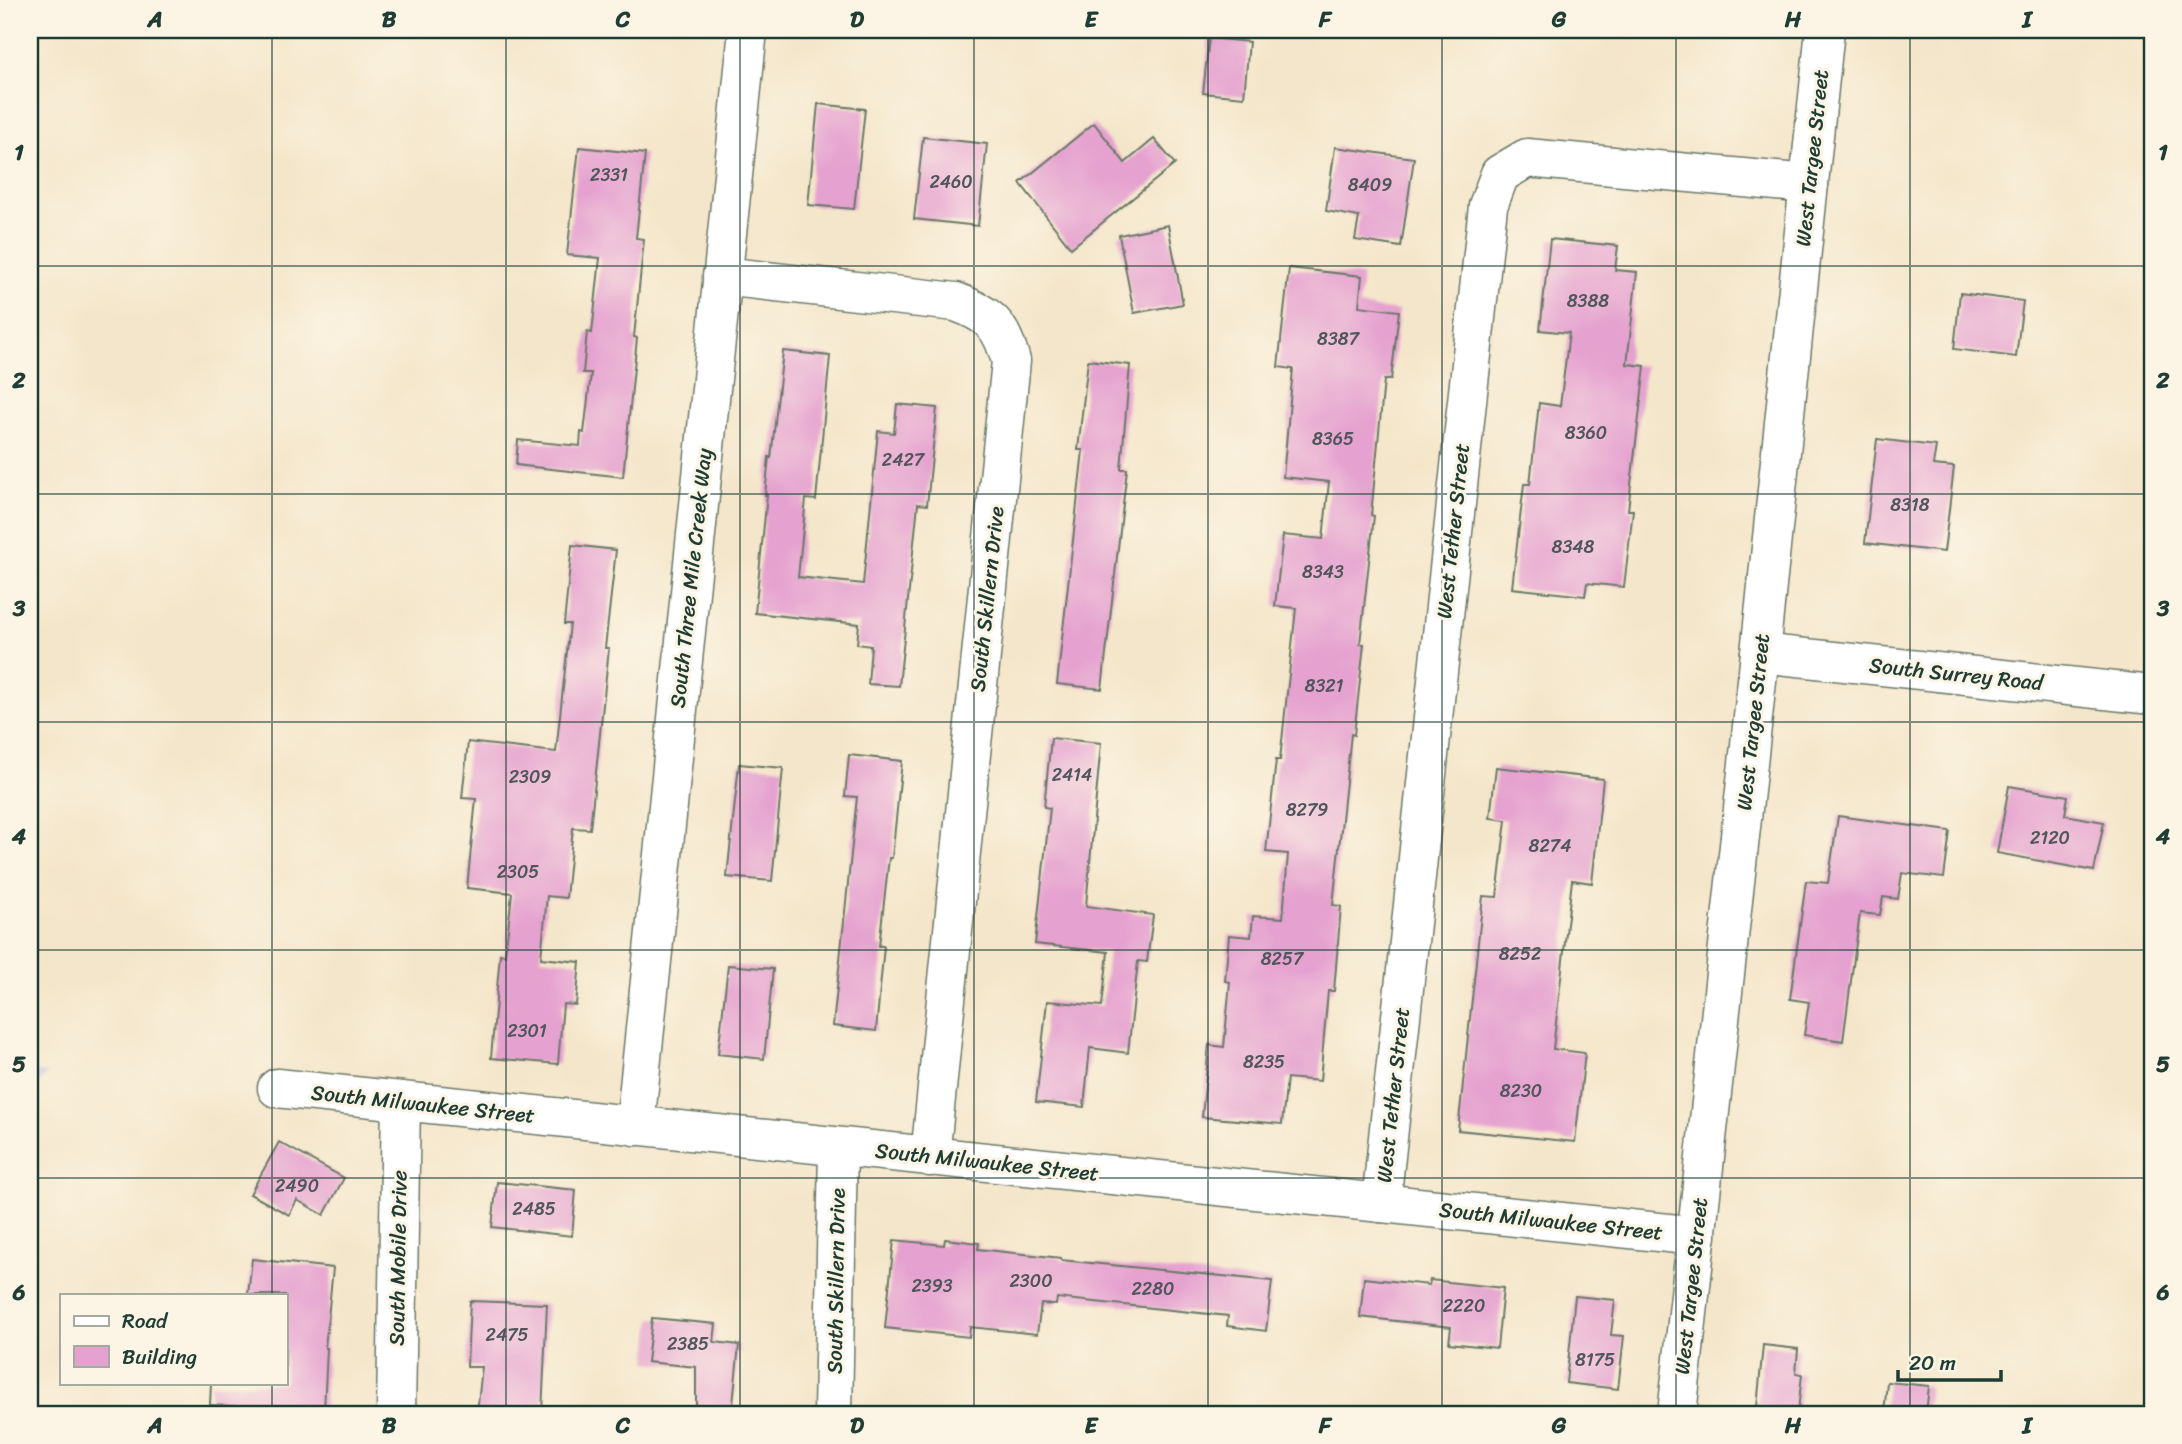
<svg xmlns="http://www.w3.org/2000/svg" width="2182" height="1444" viewBox="0 0 2182 1444" font-family="Sriracha,sans-serif">
	<style>
		.industrial { fill: #c8c0d8 }
		.building { fill: #e5a1cf }
		.lines { fill: none; stroke-linecap: round; stroke-linejoin: round }
		.minor-casing { stroke: #6a7868; stroke-width: 41 }
		.minor { stroke: #fff; stroke-width: 38 }
		.grid { fill: none; stroke: #1f3d34; stroke-width: 2; stroke-opacity: 0.55 }
		.labels { text-anchor: middle; stroke-width: 6; stroke-linejoin: round; paint-order: stroke }
		.number-label { font-size: 18px; fill: #50565b }
		.street-label { font-size: 21px; fill: #1f3d34; stroke: #fcf5e5 }
		.neatline { fill: none; stroke: #1f3d34; stroke-width: 2.5 }
		.grid-label { font-size: 23px; text-anchor: middle; font-weight: bold; fill: #1f3d34 }
	</style>
	<rect width="100%" height="100%" fill="#fcf5e5"/>
	<filter id="ink" filterUnits="userSpaceOnUse"><feTurbulence type="fractalNoise" baseFrequency=".0143" numOctaves="2"/><feDisplacementMap in="SourceGraphic" scale="14" xChannelSelector="R" yChannelSelector="G"/><feConvolveMatrix kernelMatrix="1 2 1 2 8 2 1 2 1" color-interpolation-filters="sRGB"/></filter>
	<filter id="wash" filterUnits="userSpaceOnUse"><feTurbulence type="fractalNoise" baseFrequency=".00686" numOctaves="4" result="noise"/><feDisplacementMap in="SourceGraphic" scale="28" xChannelSelector="R" yChannelSelector="G"/><feGaussianBlur stdDeviation="1.57" result="paint"/><feColorMatrix in="noise" values="0 0 0 0 0 0 0 0 0 0 0 0 0 0 0 0 0 1.4 0 .05"/><feComposite in="paint" operator="in"/></filter>
	<g filter="url(#wash)">
		<rect width="100%" height="100%" fill="#f4e6ca"/>
		<path class="industrial" d="M30 1071 48 1073 30 1093Z"/>
		<g id="blocks">
			<g class="building">
				<path d="M1209 38 1249 42 1244 97 1203 93Z"/>
				<path d="M818 104 865 109 854 209 808 205Z"/>
				<path d="M1094 123 1125 163 1154 139 1175 164 1071 248 1020 183Z"/>
				<path d="M923 137 987 144 978 226 914 219Z"/>
				<path d="M579 147 645 154 636 238 644 239 634 337 637 338 623 477 516 465 518 440 580 446 581 432 584 433 591 373H583L587 332 592 333 600 258 567 255Z"/>
				<path d="M1335 147 1414 158 1401 247 1355 240 1359 217 1326 211Z"/>
				<path d="M1168 225 1183 304 1134 313 1119 235Z"/>
				<path d="M1550 239 1618 246 1615 270 1637 272 1627 364 1645 366 1628 510H1633L1624 587 1587 583 1585 596 1512 588 1524 484H1530L1539 403 1560 406 1569 333 1540 330Z"/>
				<path d="M1289 268 1362 276 1359 306 1399 311 1391 380H1384L1371 515 1374 516 1360 644H1364L1354 735 1351 734 1333 905 1341 906 1334 991H1328L1320 1081 1287 1078 1282 1124 1202 1117 1209 1045 1224 1047 1230 982 1225 981 1229 935 1251 937 1253 916 1283 918 1288 854 1266 852 1276 760H1280L1296 608 1275 606 1283 535 1323 539 1329 482 1283 477 1293 369 1278 367Z"/>
				<path d="M1960 293 2023 301 2016 357 1954 349Z"/>
				<path d="M783 351 830 356 816 500 806 499 798 577 863 584 878 431 894 433 897 404 937 408 927 505 918 504 899 686 868 684 871 646 857 644 859 624 755 613 767 495H765L769 457 771 458Z"/>
				<path d="M1088 360 1130 365 1121 469H1127L1102 689 1057 684 1083 450H1078Z"/>
				<path d="M1877 439 1936 446 1933 465 1954 467 1944 552 1865 543Z"/>
				<path d="M572 545 616 550 605 648H609L590 829 573 828 566 898 547 896 541 958 580 962 576 1005 563 1004 558 1064 491 1058 500 954 505 955 512 893 467 888 476 799 462 798 468 742 556 752 570 624H564Z"/>
				<path d="M1051 738 1101 743 1086 906 1153 915 1147 962 1138 961 1128 1053 1090 1048 1084 1107 1036 1102 1047 1001 1102 1006 1108 952 1035 944 1050 808 1044 807Z"/>
				<path d="M849 755 902 761 892 858H889L879 946H884L876 1031 833 1026 857 797 845 796Z"/>
				<path d="M739 764 783 768 772 881 727 877Z"/>
				<path d="M1496 767 1603 779 1592 883 1572 880 1553 1049 1585 1053 1575 1142 1458 1130 1483 896 1497 897 1506 820 1490 818Z"/>
				<path d="M2009 786 2068 796 2065 815 2104 822 2094 871 1997 853Z"/>
				<path d="M1838 816 1950 831 1944 878 1902 873 1898 899 1883 897 1880 915 1860 913 1843 1041 1804 1035 1809 1002 1790 999 1806 881 1828 883Z"/>
				<path d="M728 965 773 969 764 1059 718 1054Z"/>
				<path d="M279 1142 344 1178 324 1215 297 1200 289 1215 250 1194Z"/>
				<path d="M497 1182 576 1190 572 1236 492 1227Z"/>
				<path d="M945 1239 979 1243 978 1249 1061 1258V1260L1272 1281 1266 1331 1227 1326 1228 1316 1057 1298 1056 1305 1041 1304 1037 1334 970 1327 969 1337 885 1328 894 1240 944 1245Z"/>
				<path d="M252 1259 333 1268 325 1348H327L324 1411 210 1405 211 1383H285V1295H248Z"/>
				<path d="M1364 1278 1429 1285 1430 1280 1503 1288 1497 1348 1449 1343 1451 1327 1360 1317Z"/>
				<path d="M1575 1296 1615 1300 1611 1335 1624 1336 1618 1389 1566 1383Z"/>
				<path d="M470 1301 547 1304 542 1414H477L482 1367H467Z"/>
				<path d="M652 1318 716 1324 714 1342 739 1345 732 1414H696V1367L647 1362Z"/>
				<path d="M1763 1345 1798 1349 1796 1373 1802 1374 1798 1411 1757 1407Z"/>
				<path d="M1887 1382 1929 1386 1926 1414H1884Z"/>
			</g>
		</g>
	</g>
	<g filter="url(#ink)">
		<use href="#blocks" fill-opacity="0" stroke="#6a7868" stroke-width="2"/>
		<g class="lines">
			<defs>
				<g id="minor">
					<path d="M722 276 956 302C991 315 1001 325 1011 361L930 1157"/>
					<path d="M1760 653 2152 695"/>
					<path d="M277 1088 1697 1236"/>
					<path d="M635 1126 748 30"/>
					<path d="M1381 1203 1488 206 1500 174 1527 158 1809 184"/>
					<path d="M396 1414 401 1101"/>
					<path d="M833 1414 838 1147"/>
					<path d="M1677 1414 1760 653 1825 30"/>
				</g>
			</defs>
			<use href="#minor" class="minor-casing"/>
			<use href="#minor" class="minor"/>
		</g>
	</g>
	<path class="grid" d="M272 30V1295M506 30V1414M740 30V1414M974 30V1414M1208 30V1414M1442 30V1414M1676 30V1414M1910 30V1414M30 266H2152M30 494H2152M30 722H2152M30 950H2152M30 1178H2152M272 1383V1414"/>
	<g class="labels">
		<g class="number-label">
			<text x="609" y="181">2331</text>
			<text x="951" y="188">2460</text>
			<text x="1370" y="191">8409</text>
			<text x="1588" y="307">8388</text>
			<text x="1338" y="345">8387</text>
			<text x="1586" y="439">8360</text>
			<text x="1333" y="445">8365</text>
			<text x="903" y="466">2427</text>
			<text x="1910" y="511">8318</text>
			<text x="1573" y="553">8348</text>
			<text x="1323" y="578">8343</text>
			<text x="1324" y="692">8321</text>
			<text x="1072" y="781">2414</text>
			<text x="530" y="783">2309</text>
			<text x="1307" y="816">8279</text>
			<text x="2050" y="844">2120</text>
			<text x="1550" y="852">8274</text>
			<text x="518" y="878">2305</text>
			<text x="1520" y="960">8252</text>
			<text x="1282" y="965">8257</text>
			<text x="527" y="1037">2301</text>
			<text x="1264" y="1068">8235</text>
			<text x="1521" y="1097">8230</text>
			<text x="297" y="1192">2490</text>
			<text x="534" y="1215">2485</text>
			<text x="1031" y="1287">2300</text>
			<text x="932" y="1292">2393</text>
			<text x="1153" y="1295">2280</text>
			<text x="1464" y="1312">2220</text>
			<text x="507" y="1341">2475</text>
			<text x="688" y="1350">2385</text>
			<text x="1595" y="1366">8175</text>
		</g>
		<g class="street-label">
			<text transform="translate(1812 158) rotate(-84)" y="7">West Targee Street</text>
			<text transform="translate(1453 531) rotate(-84)" y="7">West Tether Street</text>
			<text transform="translate(691 578) rotate(-84)" y="7">South Three Mile Creek Way</text>
			<text transform="translate(987 599) rotate(-84)" y="7">South Skillern Drive</text>
			<text transform="translate(1956 674) rotate(6)" y="7">South Surrey Road</text>
			<text transform="translate(1753 722) rotate(-84)" y="7">West Targee Street</text>
			<text transform="translate(1393 1095) rotate(-84)" y="7">West Tether Street</text>
			<text transform="translate(423 1104) rotate(6)" y="7">South Milwaukee Street</text>
			<text transform="translate(987 1162) rotate(6)" y="7">South Milwaukee Street</text>
			<text transform="translate(1551 1221) rotate(6)" y="7">South Milwaukee Street</text>
			<text transform="translate(398 1258) rotate(-89)" y="7">South Mobile Drive</text>
			<text transform="translate(836 1281) rotate(-89)" y="7">South Skillern Drive</text>
			<text transform="translate(1691 1286) rotate(-84)" y="7">West Targee Street</text>
		</g>
	</g>
	<rect width="2182" height="1444" fill="none" stroke="#fcf5e5" stroke-width="77"/>
	<rect x="60" y="1294" width="228" height="91" fill="#fcf5e5" stroke="#a4ab9e" stroke-width="2"/>
	<rect x="74" y="1316" width="35" height="10" fill="#ffffff" stroke="#a4ab9e" stroke-width="2"/>
	<text x="122" y="1328" font-size="21" fill="#1f3d34">Road</text>
	<rect x="74" y="1346" width="35" height="21" fill="#e5a1cf" stroke="#a4ab9e" stroke-width="2"/>
	<text x="122" y="1364" font-size="21" fill="#1f3d34">Building</text>
	<path d="M1898 1370v10h103v-10" fill="none" stroke="#1f3d34" stroke-width="3.5"/>
	<text x="1909" y="1370" font-size="21" fill="#1f3d34" stroke="#fcf5e5" stroke-width="5" paint-order="stroke">20 m</text>
	<rect x="38" y="38" width="2106" height="1368" class="neatline"/>
	<g class="grid-label">
		<text x="155" y="27">A</text>
		<text x="389" y="27">B</text>
		<text x="623" y="27">C</text>
		<text x="857" y="27">D</text>
		<text x="1091" y="27">E</text>
		<text x="1325" y="27">F</text>
		<text x="1559" y="27">G</text>
		<text x="1793" y="27">H</text>
		<text x="2027" y="27">I</text>
		<text x="19" y="160">1</text>
		<text x="2163" y="160">1</text>
		<text x="19" y="388">2</text>
		<text x="2163" y="388">2</text>
		<text x="19" y="616">3</text>
		<text x="2163" y="616">3</text>
		<text x="19" y="844">4</text>
		<text x="2163" y="844">4</text>
		<text x="19" y="1072">5</text>
		<text x="2163" y="1072">5</text>
		<text x="19" y="1300">6</text>
		<text x="2163" y="1300">6</text>
		<text x="155" y="1433">A</text>
		<text x="389" y="1433">B</text>
		<text x="623" y="1433">C</text>
		<text x="857" y="1433">D</text>
		<text x="1091" y="1433">E</text>
		<text x="1325" y="1433">F</text>
		<text x="1559" y="1433">G</text>
		<text x="1793" y="1433">H</text>
		<text x="2027" y="1433">I</text>
	</g>
</svg>
